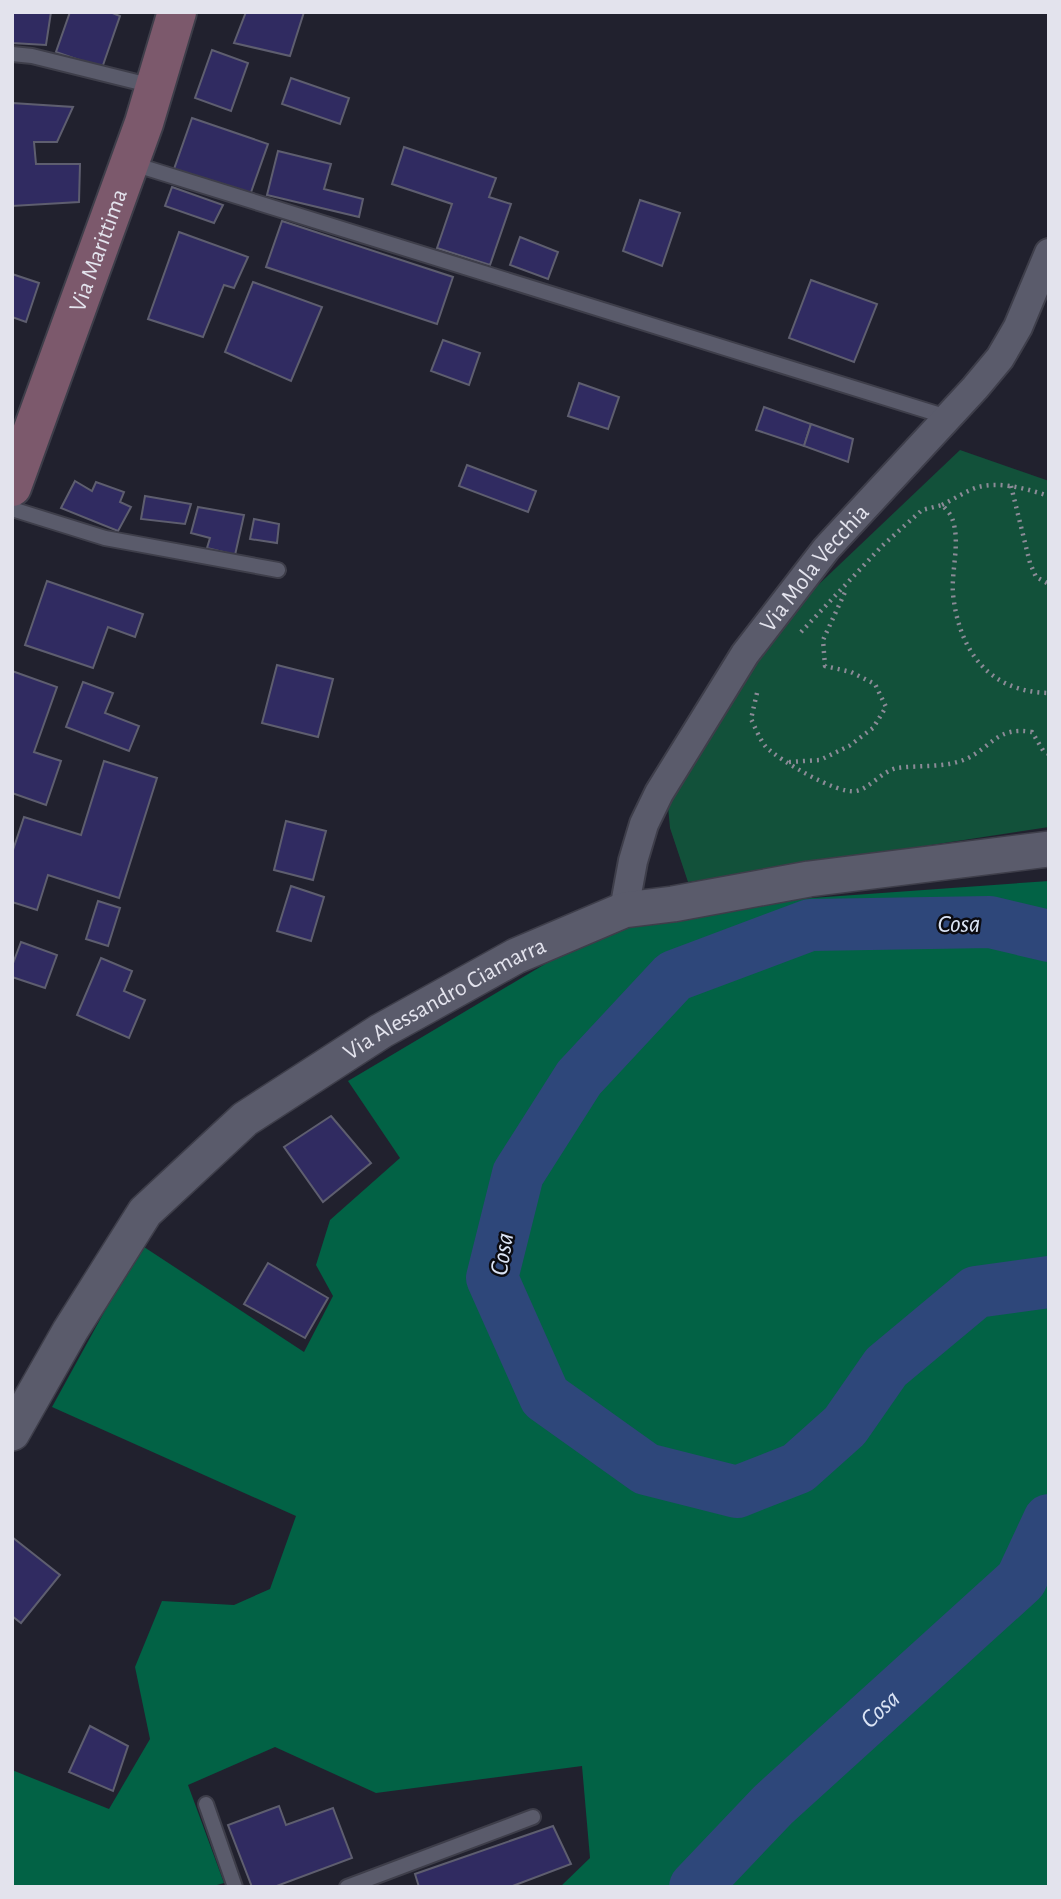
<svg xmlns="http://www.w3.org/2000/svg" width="1061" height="1899" viewBox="0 0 1061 1899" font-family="'Alegreya Sans',sans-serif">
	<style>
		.green { fill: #12513a }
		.forest { fill: #026245 }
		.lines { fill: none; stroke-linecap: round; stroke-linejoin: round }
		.river { stroke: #2e477a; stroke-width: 52 }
		.building { fill: #302b61; stroke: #5e5e6f; stroke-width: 2 }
		.service-casing { stroke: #3e3e4a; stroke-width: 18 }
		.minor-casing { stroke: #3e3e4a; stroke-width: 32 }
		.tertiary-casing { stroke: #3e3e4a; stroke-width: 38 }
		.secondary-casing { stroke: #3e3e4a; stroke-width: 42 }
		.path { stroke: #8b8b97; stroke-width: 4.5; stroke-dasharray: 2 5; stroke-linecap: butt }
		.service { stroke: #5a5b6b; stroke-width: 14 }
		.minor { stroke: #5a5b6b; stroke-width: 28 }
		.tertiary { stroke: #5a5b6b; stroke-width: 35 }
		.secondary { stroke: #7c596c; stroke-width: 38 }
		.labels { text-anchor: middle; stroke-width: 5; stroke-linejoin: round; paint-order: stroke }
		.street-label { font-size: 24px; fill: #e3e3ed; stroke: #0b0b11 }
		.water-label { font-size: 26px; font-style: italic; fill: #dbe4f5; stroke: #0b0b11 }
	</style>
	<rect width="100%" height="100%" fill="#21212e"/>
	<path class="green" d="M960 450 1049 481V827L688 882 670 828 667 796 796 606Z"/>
	<path class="forest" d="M1049 881V1887H560L590 1858 582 1766 376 1793 275 1747 188 1785 224 1883 210 1887H12V1770L109 1809 150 1739 135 1667 162 1601 234 1605 270 1589 296 1516 52 1407 141 1245 304 1352 333 1296 316 1265 330 1220 400 1158 348 1081 599 932 784 900Z"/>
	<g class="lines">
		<g class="river">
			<path d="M1049 936 990 922 810 925 674 976 579 1078 518 1174 492 1278 545 1397 646 1469 737 1492 798 1468 845 1426 886 1367 976 1292 1049 1282"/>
			<path id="s1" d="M695 1887 773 1805 1021 1580 1049 1520"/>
		</g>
	</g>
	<g class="building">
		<path d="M12 12H51L46 45 12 43Z"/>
		<path d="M70 12H110L120 16 102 68 56 52Z"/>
		<path d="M246 12H304L290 56 234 43Z"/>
		<path d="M212 50 248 63 231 111 195 98Z"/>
		<path d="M291 78 349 98 340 124 282 104Z"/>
		<path d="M12 103 73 107 57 142H34L36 164H80L79 202 12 206Z"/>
		<path d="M192 118 268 144 249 198 173 172Z"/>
		<path d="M404 147 496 178 489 197 511 204 490 265 437 248 452 204 392 184Z"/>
		<path d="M278 151 331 164 324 189 363 199 359 217 267 195Z"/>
		<path d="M172 187 223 205 214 223 165 206Z"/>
		<path d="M640 200 680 213 662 266 623 251Z"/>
		<path d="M282 221 453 277 437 324 266 267Z"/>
		<path d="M179 232 248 257 234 288 224 285 203 337 148 319Z"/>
		<path d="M520 237 558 252 548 279 510 265Z"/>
		<path d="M12 274 39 283 26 322 12 317Z"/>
		<path d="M811 280 877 304 854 362 789 338Z"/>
		<path d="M253 282 322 307 291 381 225 352Z"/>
		<path d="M443 340 480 353 469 385 431 371Z"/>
		<path d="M579 383 619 397 608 429 568 416Z"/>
		<path d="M764 407 811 424 804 446 756 430Z"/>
		<path d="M811 424 853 439 848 462 804 446Z"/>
		<path d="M467 465 536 491 528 512 459 486Z"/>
		<path d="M75 481 92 491 96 482 124 492 120 502 131 507 118 531 61 508Z"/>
		<path d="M145 496 191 504 185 524 141 519Z"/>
		<path d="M198 507 244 515 235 555 207 548 210 538 191 533Z"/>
		<path d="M254 519 279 524 277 543 250 539Z"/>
		<path d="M47 581 143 614 135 637 108 627 93 668 25 645Z"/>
		<path d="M277 665 333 679 318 737 262 723Z"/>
		<path d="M12 671 57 687 34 752 61 761 46 805 12 793Z"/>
		<path d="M83 682 113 693 105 713 139 726 129 751 66 727Z"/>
		<path d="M104 761 157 778 119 898 48 875 37 910 12 902V853L24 817 81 835Z"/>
		<path d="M286 821 326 831 313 880 274 870Z"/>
		<path d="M291 886 324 897 311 941 277 931Z"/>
		<path d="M98 901 120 908 108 946 86 939Z"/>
		<path d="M21 942 57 955 45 988 12 977V966Z"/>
		<path d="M101 958 132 971 124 991 145 1000 129 1038 77 1015Z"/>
		<path d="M331 1116 371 1163 323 1202 284 1147Z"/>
		<path d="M268 1263 328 1298 305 1338 244 1304Z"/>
		<path d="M12 1537 60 1575 21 1623 12 1616Z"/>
		<path d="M90 1726 128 1746 113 1791 69 1772Z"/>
		<path d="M279 1806 286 1825 333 1808 352 1858 274 1887H252L228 1825Z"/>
		<path d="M553 1826 571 1864 510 1887H419L415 1874Z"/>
	</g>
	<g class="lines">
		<defs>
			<g id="service">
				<path d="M12 54 32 56 153 86"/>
				<path d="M130 163 947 417"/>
				<path d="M12 509 105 538 278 570"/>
				<path d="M206 1804 235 1887"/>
				<path d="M347 1887 533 1817"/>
			</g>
			<g id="minor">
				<path id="s2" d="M624 910 633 861 644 824 659 793 745 654 826 549 975 388 1000 358 1018 327 1049 253"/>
			</g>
			<g id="tertiary">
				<path id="s3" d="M12 1433 70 1331 145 1212 245 1119 381 1031 516 956 624 910 673 904 809 879 1049 849"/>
			</g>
			<g id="secondary">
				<path id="s4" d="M12 487 144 123 177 12"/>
			</g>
		</defs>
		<use href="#service" class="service-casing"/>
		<use href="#minor" class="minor-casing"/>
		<use href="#tertiary" class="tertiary-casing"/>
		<use href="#secondary" class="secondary-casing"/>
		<g class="path">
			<path d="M1011 486 1030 563 1036 577 1049 584"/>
			<path d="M942 505C954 499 966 491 978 487 1001 481 1027 489 1049 496"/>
			<path d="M801 632 882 546 922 510 942 505C945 508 950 513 952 518 961 542 951 570 953 594 959 651 989 692 1049 693"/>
			<path d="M757 693 751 719C755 727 760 740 766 747 779 760 838 795 856 791 869 789 882 771 897 768 919 765 946 768 966 759 992 747 997 726 1032 732L1044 752 1049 754"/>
			<path d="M789 762 820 760 849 746 873 728 886 707 875 684 851 672 825 666 823 640 846 590"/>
		</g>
		<use href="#service" class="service"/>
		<use href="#minor" class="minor"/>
		<use href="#tertiary" class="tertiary"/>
		<use href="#secondary" class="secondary"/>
	</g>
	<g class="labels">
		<g class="street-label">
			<text dy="8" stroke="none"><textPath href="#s4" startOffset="252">Via Marittima</textPath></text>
			<text dy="8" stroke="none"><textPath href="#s2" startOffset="397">Via Mola Vecchia</textPath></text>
			<text dy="8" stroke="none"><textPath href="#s3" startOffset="628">Via Alessandro Ciamarra</textPath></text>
		</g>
		<g class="water-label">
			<text x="959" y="932">Cosa</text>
			<text transform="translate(501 1254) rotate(-81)" y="9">Cosa</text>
			<text dy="9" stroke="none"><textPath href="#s1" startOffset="257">Cosa</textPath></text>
		</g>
	</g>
	<rect width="1061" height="1899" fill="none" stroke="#e3e3ed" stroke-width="28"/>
</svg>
